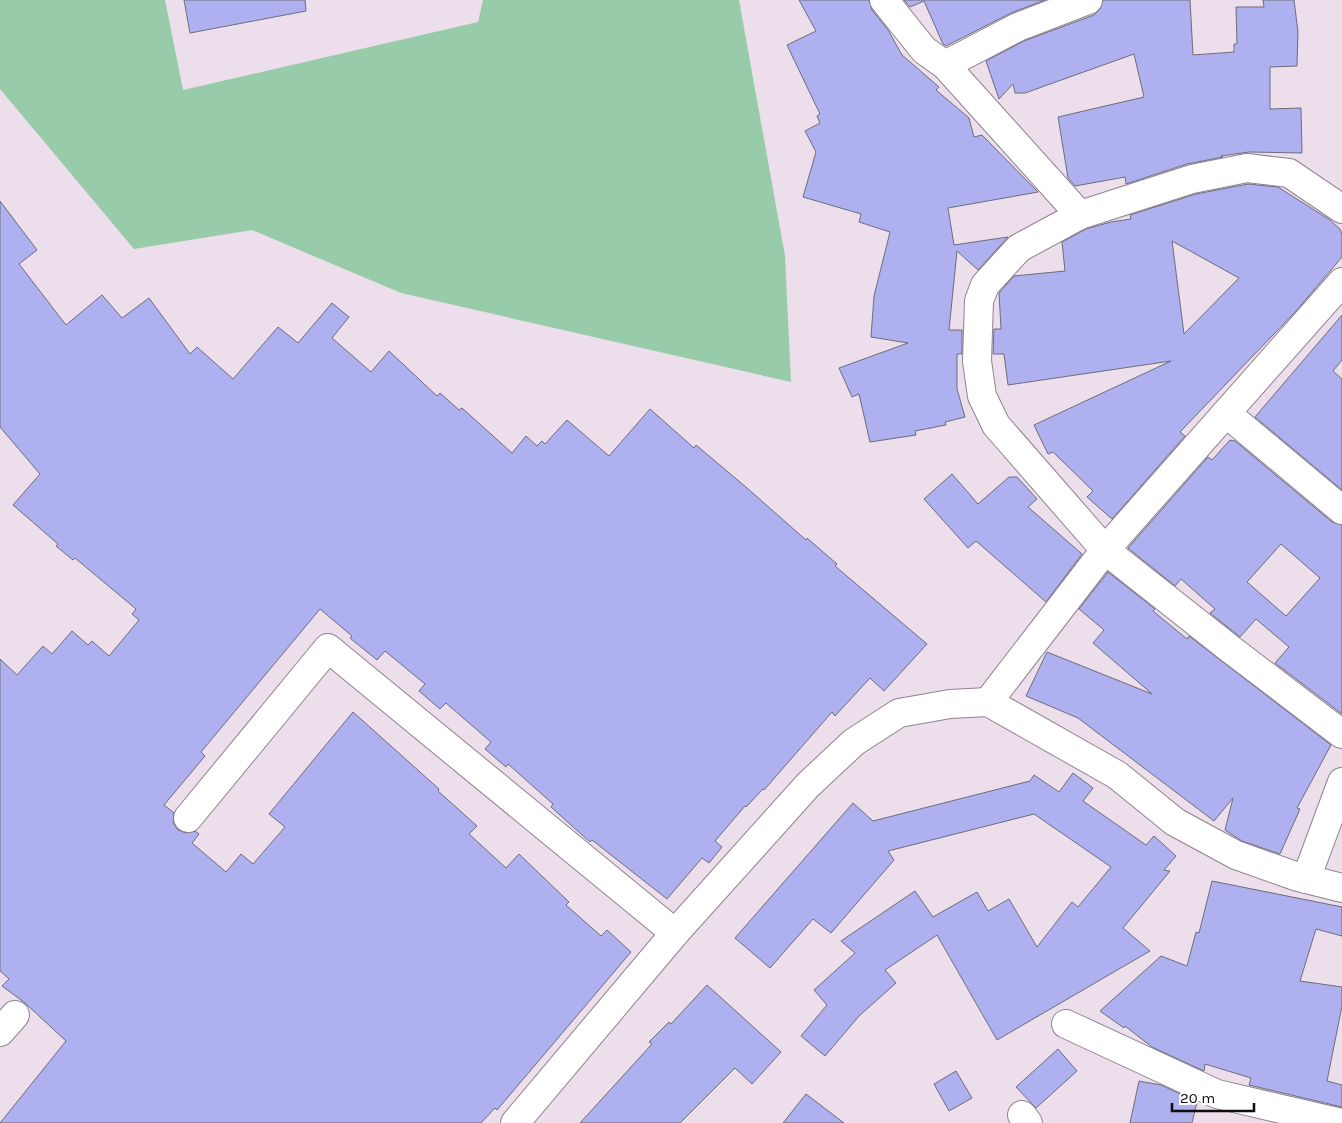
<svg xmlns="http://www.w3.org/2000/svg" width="1342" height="1123" viewBox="0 0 1342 1123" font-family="Karla,sans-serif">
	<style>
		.green { fill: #98cba9 }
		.building { fill: #afb0ef; stroke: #6c6d7b; fill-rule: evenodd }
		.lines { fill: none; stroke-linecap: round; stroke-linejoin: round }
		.street-casing { stroke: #8f838f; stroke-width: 30 }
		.street { stroke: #fff; stroke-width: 28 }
	</style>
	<rect width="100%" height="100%" fill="#ecdeeb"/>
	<path class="green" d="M0 0H165L183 90 478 22 483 0H739L785 256 791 382 401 293 252 230 134 249 0 89Z"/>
	<g class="building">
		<path d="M184 0H305L306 11 190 33Z"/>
		<path d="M799 0H869L872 10 888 30 902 55 939 87 936 90 969 118 974 137 982 135 1038 192 948 208 954 245 1008 237 978 270 957 251 949 330H962V354H957V389L965 417 945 422 946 425 915 431 916 435 870 442 859 394 852 397 839 368 908 343 871 337 874 296 890 232 859 222 861 214 803 197 816 152 805 131 820 123 817 116 820 114 787 45 816 31Z"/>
		<path d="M904 0H1045L1011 13 946 46 943 44 924 1 910 7Z"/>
		<path d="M1103 0H1190L1193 55 1234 52V44H1237L1236 7H1264L1263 0H1294L1298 32 1297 66 1270 67V109L1301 108 1302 153 1249 152 1221 156 1223 157 1187 164 1126 184 1125 177 1075 186 1068 178 1058 117 1144 97 1134 54 1025 93H1015L1013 84 999 99 986 61 1024 41 1094 15 1100 9Z"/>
		<path d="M1248 184 1278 187 1330 220 1340 229 1342 234V257L1296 311 1180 432 1185 436 1112 519 1087 497 1093 491 1053 452 1048 454 1034 425 1171 361 1008 385 1004 354H993L994 329H1001L999 293 1014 276 1065 271 1062 242 1086 229 1111 222 1131 219 1130 215 1196 194ZM1172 241 1239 278 1184 334Z"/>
		<path d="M0 201 37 250 19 264 66 325 102 295 122 318 149 298 190 354 197 347 233 379 278 327 298 343 332 303 349 317 332 338 371 372 389 351 437 396 440 393 459 410 462 408 512 453 526 436 537 446 542 441 545 444 567 420 609 456 650 409 694 448 696 445 747 488 806 540 807 538 837 564 835 566 927 644 884 691 870 678 835 716 832 712 764 790 763 789 746 807 745 806 715 841 722 847 709 863 702 858 667 899 592 840 590 842 572 826 551 807 553 804 508 764 506 767 485 749 491 742 446 703 440 709 419 691 425 684 385 651 377 660 350 638 352 636 320 609 201 752 205 756 164 805 174 813 173 823 178 830 186 833 195 831 199 834 192 843 226 872 241 854 253 864 285 827 269 814 353 712 439 789 438 791 477 826 469 834 506 868 519 854 569 902 566 905 601 936 607 930 631 952 497 1110 495 1108 481 1123H0L66 1041 25 1003 2 986 9 979 0 971V659L17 675 43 646 52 654 72 631 88 645 92 641 109 656 139 620 132 614 136 609 75 558 73 560 56 546 58 544 13 505 40 474 0 427Z"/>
		<path d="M1342 315V360L1333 371 1342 379V490L1255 417Z"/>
		<path d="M1230 440 1235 441 1332 522 1342 525V714L1275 663 1289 647 1256 619 1240 637 1210 613 1215 609 1181 579 1175 586 1128 548 1208 457 1212 460ZM1281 544 1320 578 1286 616 1247 582Z"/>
		<path d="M952 474 978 504 1009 477H1017L1037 499 1028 507 1082 554 1046 602 976 541 968 548 924 499Z"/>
		<path d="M1108 572 1155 609 1153 611 1187 639 1189 636 1331 745 1297 808 1300 809 1280 854 1242 841 1225 830 1233 798 1214 821 1078 718 1026 696 1047 652 1152 694 1093 643 1104 630 1079 609Z"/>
		<path d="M1073 773 1093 788 1083 801 1146 845 1154 836 1176 856 1164 870 1170 871 1123 928 1150 951 997 1040 937 935 885 970 896 983 859 1016 825 1056 801 1036 827 1005 814 990 855 953 841 941 915 891 933 917 977 892 988 911 1009 899 1037 947 1072 902 1078 907 1111 867 1034 814 888 851 894 860 831 933 813 919 770 968 735 938 853 803 873 821 1030 781 1034 775 1059 792Z"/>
		<path d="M1212 881 1342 907V936L1316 929 1300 981 1342 987V1006L1327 1081 1342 1085V1107L1249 1085 1251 1078 1205 1064 1204 1071 1152 1047 1125 1026 1124 1028 1100 1011 1161 956 1187 966 1196 932 1199 933Z"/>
		<path d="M707 985 781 1052 752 1084 735 1068 680 1123H580L652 1044 649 1042 669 1022 671 1024Z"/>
		<path d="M1058 1049 1077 1071 1036 1108 1016 1087Z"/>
		<path d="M956 1071 972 1098 949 1111 934 1084Z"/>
		<path d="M1139 1081 1161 1085 1197 1102 1192 1123H1130Z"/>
		<path d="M806 1094 844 1123H783Z"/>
	</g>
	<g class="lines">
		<defs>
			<g id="street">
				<path d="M884 0 924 50 945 65 1080 215"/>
				<path d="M945 65 1018 27 1088 0"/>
				<path d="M1342 209 1289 173 1247 168 1192 179 1080 215 1019 248 985 285 979 301 977 361 982 396 996 425 1105 550 1229 648 1342 734"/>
				<path d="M1226 413 1342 510"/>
				<path d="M988 702 1105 550 1342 282"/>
				<path d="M188 818 328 648 675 933"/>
				<path d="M1306 879 1342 782"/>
				<path d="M1066 1024 1217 1094 1342 1123"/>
				<path d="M0 1032 15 1015"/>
				<path d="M1022 1115 1028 1123"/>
				<path d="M515 1123 675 933 808 785 854 742 899 713 950 704 988 702 1117 775 1175 822 1236 855 1298 877 1342 888"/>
			</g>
		</defs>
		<use href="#street" class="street-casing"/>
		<use href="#street" class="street"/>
	</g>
	<path d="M1172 1103v8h82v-8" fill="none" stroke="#110d11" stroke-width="2.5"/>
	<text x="1180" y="1103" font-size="15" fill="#110d11" stroke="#ffffff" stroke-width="4" paint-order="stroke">20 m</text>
</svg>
